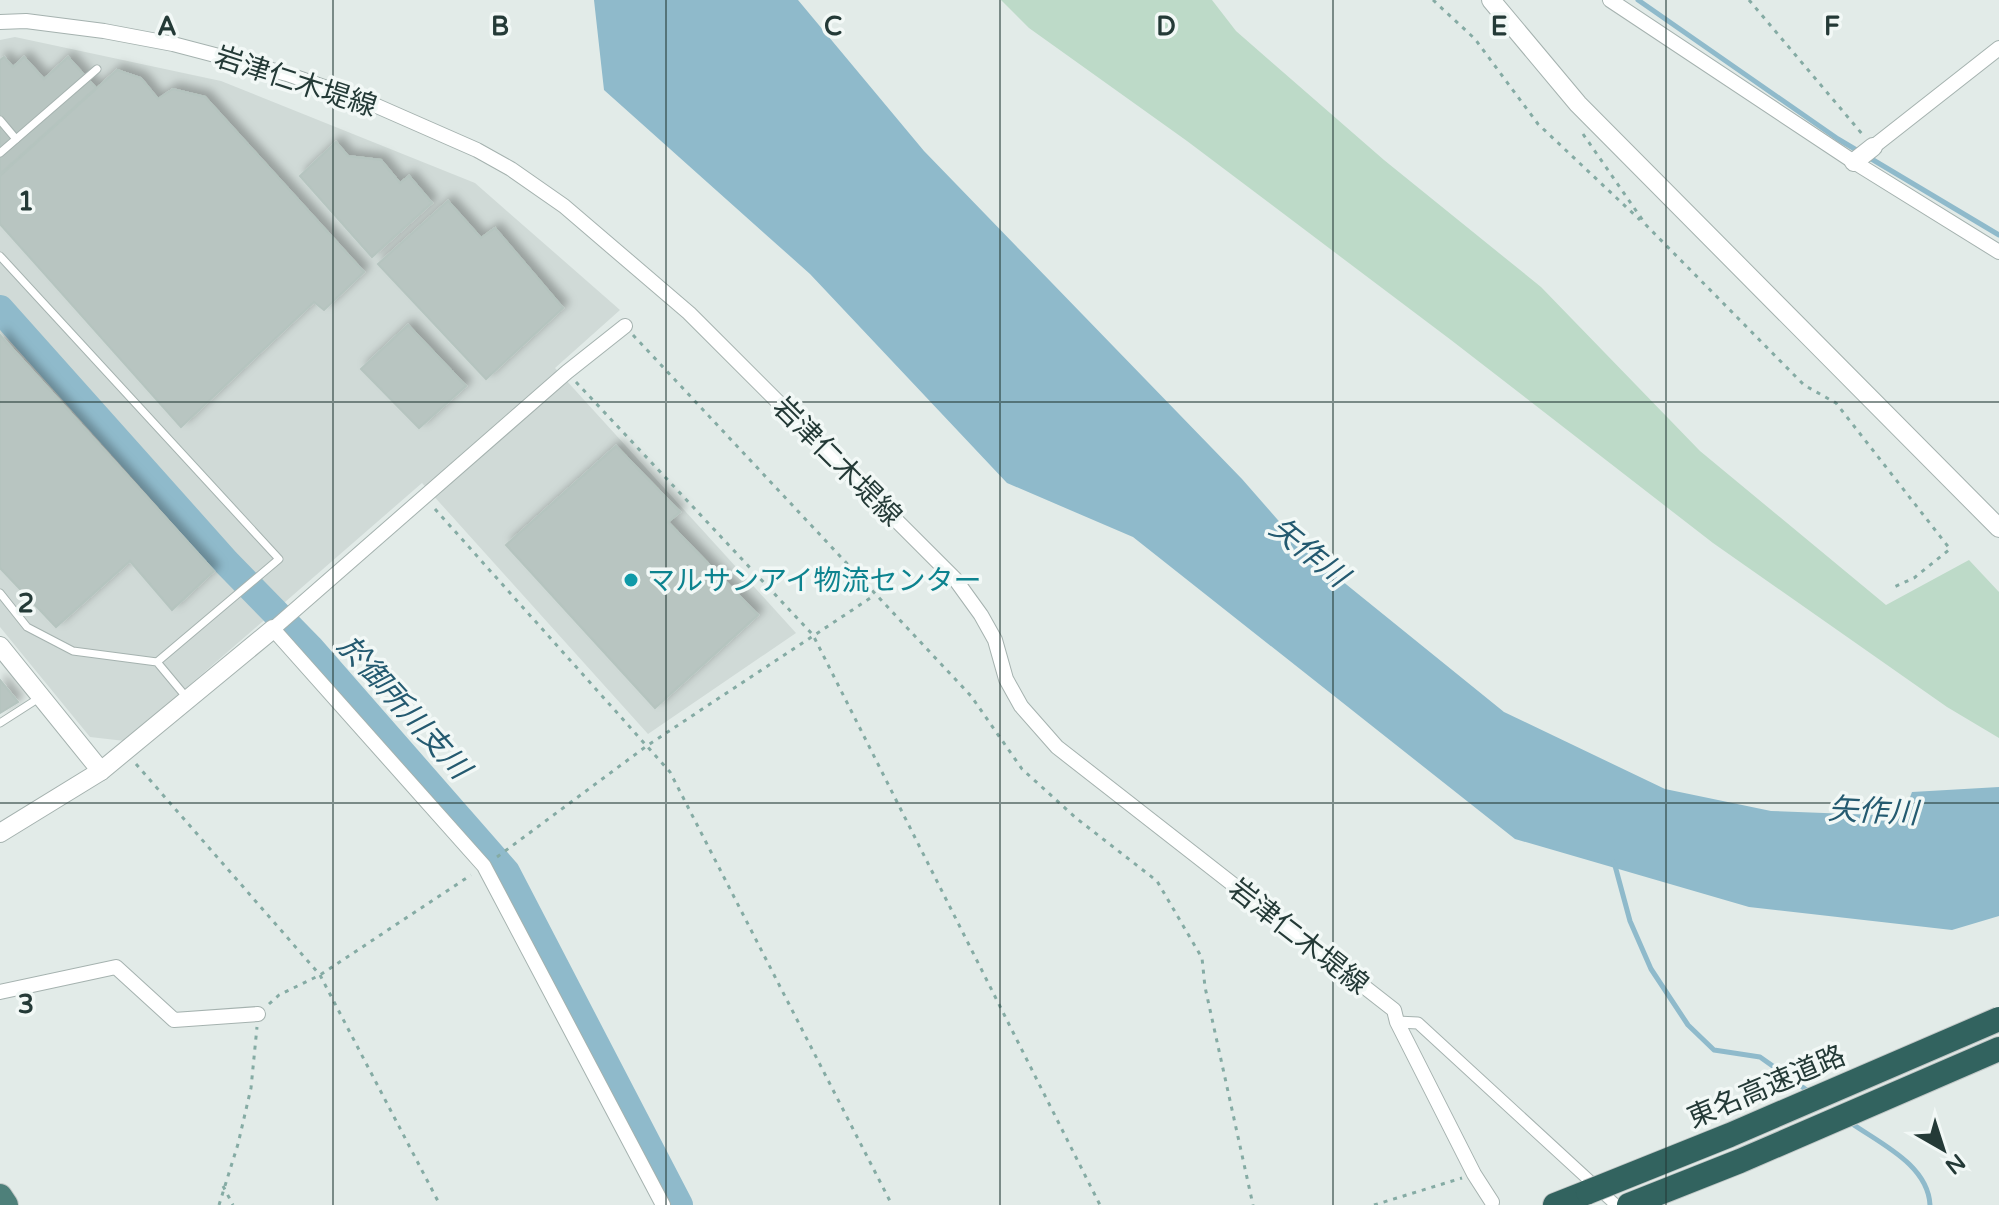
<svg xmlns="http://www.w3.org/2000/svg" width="1999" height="1205" viewBox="0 0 1999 1205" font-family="'Varela Round','Noto Sans JP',sans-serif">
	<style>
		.built { fill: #d0dad7 }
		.green { fill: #bddac8 }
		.water { fill: #8fbacb }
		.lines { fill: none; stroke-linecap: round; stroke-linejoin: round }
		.stream { stroke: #8fbacb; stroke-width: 5 }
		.river { stroke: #8fbacb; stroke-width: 28 }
		.building { fill: #b8c5c1; stroke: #b5c4bf; stroke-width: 2; filter: url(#shadow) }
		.service-casing { stroke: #a5b2af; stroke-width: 9 }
		.pedestrian-casing { stroke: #a5b2af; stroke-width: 13 }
		.minor-casing { stroke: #a5b2af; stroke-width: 16 }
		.tertiary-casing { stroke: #a5b2af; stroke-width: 20 }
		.trunk-casing { stroke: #c2c8c7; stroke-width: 26 }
		.motorway-casing { stroke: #c2c8c7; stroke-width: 26 }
		.path { stroke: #85aba4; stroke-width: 3; stroke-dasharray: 4 6; stroke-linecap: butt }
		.service { stroke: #fff; stroke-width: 7 }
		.pedestrian { stroke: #fff; stroke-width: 11 }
		.minor { stroke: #fff; stroke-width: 14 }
		.tertiary { stroke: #fff; stroke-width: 18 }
		.trunk { stroke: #4e807a; stroke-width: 24 }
		.motorway { stroke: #32635f; stroke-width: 24 }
		.motorway-bridge-casing { stroke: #c2c8c7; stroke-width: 26; stroke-linecap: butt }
		.motorway-bridge { stroke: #32635f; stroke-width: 24 }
		.grid { fill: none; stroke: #243a37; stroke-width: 2; stroke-opacity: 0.55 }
		.culture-dot { fill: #0f9aa8; stroke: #f2f8f6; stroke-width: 3 }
		.labels { text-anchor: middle; stroke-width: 7; stroke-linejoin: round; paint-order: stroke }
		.street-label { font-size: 28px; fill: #243a37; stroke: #f2f8f6 }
		.culture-label { font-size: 28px; fill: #0d838f; stroke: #f2f8f6; text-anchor: start }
		.water-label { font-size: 30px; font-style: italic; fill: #245a70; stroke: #f2f8f6 }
		.grid-label { font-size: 26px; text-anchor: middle; font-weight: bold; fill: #243a37; stroke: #f2f8f6; stroke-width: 7; stroke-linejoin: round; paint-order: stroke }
	</style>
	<defs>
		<filter id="shadow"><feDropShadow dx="5.5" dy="-5.5" stdDeviation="4" flood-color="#0004"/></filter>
	</defs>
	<rect width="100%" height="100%" fill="#e2ebe8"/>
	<path class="built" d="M15 37 221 81 475 183 620 310 555 368 796 633 648 734 422 483 125 741 90 737 0 627V40Z"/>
	<path class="green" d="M1001 0H1212L1236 31 1384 160 1541 287 1700 451 1886 605 1969 560 1999 592V738L1947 707 1713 543 1451 340 1187 141 1029 28Z"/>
	<path class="water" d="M594 0H798L924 151 1242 479 1305 551 1504 712 1665 789 1771 811 1903 816 1912 792 1999 787V916L1952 930 1749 907 1515 839 1133 537 1007 483 810 274 604 90Z"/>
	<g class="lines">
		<g class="stream">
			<path d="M1638 0 1838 139 1999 235"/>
			<path d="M1614 862 1630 921 1651 969 1688 1025 1714 1050 1760 1057 1808 1091"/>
			<path d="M1851 1123C1881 1144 1928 1165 1930 1205"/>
		</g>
		<path class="river" d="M0 309 226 562 310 648 506 872 679 1205"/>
	</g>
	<g class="building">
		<path d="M4 57 13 67 24 57 44 79 68 57 96 88 0 174V60Z"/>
		<path d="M117 70 141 78 158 99 173 89 205 97 364 272 324 310 314 302 181 427 0 224V176Z"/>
		<path d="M336 142 348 156 381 160 400 183 409 176 432 203 372 257 300 176Z"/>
		<path d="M448 201 481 238 495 228 563 308 486 379 378 264Z"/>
		<path d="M408 325 466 386 419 428 361 369Z"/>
		<path d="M0 335 214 571 172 610 130 561 56 627 0 568Z"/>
		<path d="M616 446 680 512 668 522 758 615 655 708 506 545Z"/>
		<path d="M0 680 18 702 0 713Z"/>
	</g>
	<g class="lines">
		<defs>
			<g id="service">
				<path d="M0 120 16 139"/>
				<path d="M0 153 97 69"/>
				<path d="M0 256 279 559 157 662"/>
				<path d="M0 593 27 627 73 651 157 662 187 698"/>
				<path d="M0 723 39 698"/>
			</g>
			<path id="pedestrian" d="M1397 1022 1418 1023 1616 1205"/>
			<g id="minor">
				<path d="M1610 0 1854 162 1999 252"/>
				<path d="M0 22 26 21 104 31 173 44 287 74 370 103 477 150 511 169 564 206 689 313 955 579 981 615 995 640 1006 679 1021 706 1057 747 1394 1010 1397 1022 1474 1174 1492 1202"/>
				<path d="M1873 147 1999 48"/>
				<path d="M625 326 567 372 273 629 484 866 663 1205"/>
				<path d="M0 992 116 967 174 1020 258 1014"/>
			</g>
			<g id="tertiary">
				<path d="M1491 0 1578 104 1999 528"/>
				<path d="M1854 162 1873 147"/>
				<path d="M0 646 101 771"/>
				<path d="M0 833 101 771 273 629"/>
			</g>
			<path id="trunk" d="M0 1196 6 1205"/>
			<g id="motorway">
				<path d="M1555 1205 1588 1192"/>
				<path d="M1629 1205 1740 1161 1999 1049"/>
			</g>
		</defs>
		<use href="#service" class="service-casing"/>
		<use href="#pedestrian" class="pedestrian-casing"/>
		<use href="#minor" class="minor-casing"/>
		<use href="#tertiary" class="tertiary-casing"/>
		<use href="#trunk" class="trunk-casing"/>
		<use href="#motorway" class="motorway-casing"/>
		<g class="path">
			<path d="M1433 0 1475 39 1538 124 1640 220"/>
			<path d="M1749 0 1863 135"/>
			<path d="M1583 134 1646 225 1804 385 1836 403 1950 549 1914 578 1894 587"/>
			<path d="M633 335 971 696 1022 769 1076 818 1157 881 1202 958 1205 987 1253 1205"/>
			<path d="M576 382 813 635 1100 1205"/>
			<path d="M435 509 670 772 892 1205"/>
			<path d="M136 764 320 975 440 1205"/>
			<path d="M497 857 648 745 875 595"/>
			<path d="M269 1004 279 995 320 975 471 875"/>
			<path d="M223 1186 233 1205"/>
			<path d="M219 1205 238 1144 251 1088 257 1027"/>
			<path d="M1374 1205 1462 1178"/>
		</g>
		<use href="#service" class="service"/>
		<use href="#pedestrian" class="pedestrian"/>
		<use href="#minor" class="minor"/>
		<use href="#tertiary" class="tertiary"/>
		<use href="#trunk" class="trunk"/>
		<use href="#motorway" class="motorway"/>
		<defs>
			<path id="motorway-bridge" d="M1588 1192 1730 1135 1999 1019"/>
		</defs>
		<use href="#motorway-bridge" class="motorway-bridge-casing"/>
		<use href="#motorway-bridge" class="motorway-bridge"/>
	</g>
	<path class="grid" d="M333 0V1205M666 0V1205M1000 0V1205M1333 0V1205M1666 0V1205M0 402H1999M0 803H1999"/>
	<circle class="culture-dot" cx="631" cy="580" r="8"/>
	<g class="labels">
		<g class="street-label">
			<text transform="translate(296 81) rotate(18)" y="10">岩津仁木堤線</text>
			<text transform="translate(838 461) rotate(45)" y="10">岩津仁木堤線</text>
			<text transform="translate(1299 936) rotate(38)" y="10">岩津仁木堤線</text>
			<text transform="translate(1766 1086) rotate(-23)" y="10">東名高速道路</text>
		</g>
		<g class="culture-label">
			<text x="647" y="590">マルサンアイ物流センター</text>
		</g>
		<g class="water-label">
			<text transform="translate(1309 552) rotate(39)" y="10">矢作川</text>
			<text transform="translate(404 707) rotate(48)" y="10">於御所川支川</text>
			<text transform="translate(1873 811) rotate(3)" y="10">矢作川</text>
		</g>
	</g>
	<g class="grid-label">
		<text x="167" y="35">A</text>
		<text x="500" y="35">B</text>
		<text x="833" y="35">C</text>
		<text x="1166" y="35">D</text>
		<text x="1499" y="35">E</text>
		<text x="1832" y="35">F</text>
		<text x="26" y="210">1</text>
		<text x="26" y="612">2</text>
		<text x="26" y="1013">3</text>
	</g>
	<g transform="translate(1943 1149) rotate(141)" stroke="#f2f8f6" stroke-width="6" paint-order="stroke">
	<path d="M0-6L14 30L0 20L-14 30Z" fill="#243a37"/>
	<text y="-12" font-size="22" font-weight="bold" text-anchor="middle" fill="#243a37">N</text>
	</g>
</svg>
